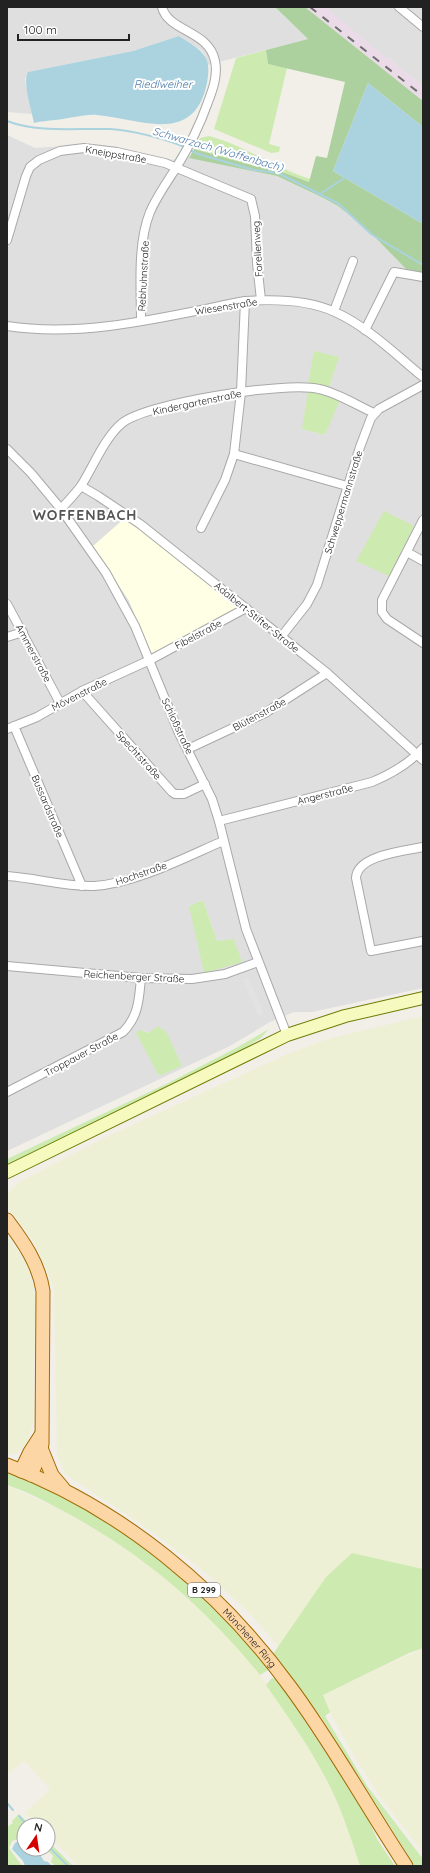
<svg xmlns="http://www.w3.org/2000/svg" width="430" height="1873" viewBox="0 0 430 1873" font-family="Quicksand,sans-serif">
	<style>
		.residential { fill: #e0dfdf; fill-rule: evenodd }
		.industrial { fill: #ebdbe8 }
		.education { fill: #ffffe5 }
		.farmland { fill: #eef0d5 }
		.grass { fill: #cdebb0 }
		.forest { fill: #add19e }
		.parking { fill: #e2e2e2 }
		.water { fill: #aad3df }
		.lines { fill: none; stroke-linecap: round; stroke-linejoin: round }
		.stream { stroke: #aad3df; stroke-width: 2 }
		.street-casing { stroke: #a9a9a9; stroke-width: 10 }
		.secondary-casing { stroke: #707d05; stroke-width: 14 }
		.primary-casing { stroke: #a06b00; stroke-width: 15 }
		.street { stroke: #fff; stroke-width: 8 }
		.secondary { stroke: #f7fabf; stroke-width: 12 }
		.primary { stroke: #fcd6a4; stroke-width: 13 }
		.rail { stroke: #707070; stroke-width: 2; stroke-dasharray: 8 8; stroke-linecap: butt }
		.labels { text-anchor: middle; stroke-width: 4; stroke-linejoin: round; paint-order: stroke }
		.shield { fill: #fff; stroke: #646464; stroke-width: 1 }
		.shield-label { font-size: 9px; font-weight: bold; fill: #222 }
		.street-label { font-size: 10px; fill: #222; stroke: #fff }
		.water-label { font-size: 11px; font-style: italic; fill: #4a7aab; stroke: #fff }
		.district-label { font-size: 14px; font-weight: bold; letter-spacing: 1px; fill: #555; stroke: #fff }
	</style>
	<rect width="100%" height="100%" fill="#f2efe9"/>
	<g class="residential">
		<path d="M7 7H275L308 39 207 65 205 55 201 50 179 36 133 51 28 72 25 79 26 86 32 114 7 112Z"/>
		<path d="M328 7H423V86L396 65 391 58 387 59 329 11Z"/>
		<path d="M7 135 35 148 92 144 174 160 178 154 277 176 338 206 368 230 406 269 423 273V988L312 1012H294L270 1022 230 1046 7 1151ZM315 351 329 387 308 383ZM317 392 326 435H325L303 429ZM188 568 241 608 152 655 129 601ZM203 900 217 941 189 906ZM141 1030 149 1033 154 1031 159 1076Z"/>
	</g>
	<path class="industrial" d="M305 7H328L330 11 387 59 390 58 395 62 396 65 423 86V101Z"/>
	<path class="education" d="M126 517 188 568 241 608 152 655 129 601 93 546Z"/>
	<g class="farmland">
		<path d="M423 1016V1569L352 1553 326 1577 279 1647 248 1612 204 1571 144 1526 65 1474 57 1455 54 1288 35 1244 7 1206V1194L19 1182 104 1138 285 1055 328 1039Z"/>
		<path d="M7 1235 28 1266 36 1299 33 1422 27 1444 16 1454 7 1453Z"/>
		<path d="M7 1485 59 1509 107 1536 161 1573 192 1601 235 1644 260 1675 291 1720 325 1775 349 1831 360 1866H79L48 1835V1825H38L25 1813 50 1789 24 1761 7 1775Z"/>
		<path d="M423 1648V1852L379 1795 354 1756 330 1713 322 1695Z"/>
	</g>
	<g class="grass">
		<path d="M266 50 268 64 287 68 269 144 280 147 279 152 271 153 214 129 236 58Z"/>
		<path d="M209 136C244 145 275 168 310 179L309 182 277 170 252 165 194 149 200 138Z"/>
		<path d="M314 351 339 357 329 387 308 383Z"/>
		<path d="M308 391 324 394 340 400 325 435 302 429Z"/>
		<path d="M384 511 414 526 389 576 356 561Z"/>
		<path d="M203 900 217 941 234 939 242 962 204 973 189 906Z"/>
		<path d="M158 1026 167 1033 182 1066 159 1076 136 1033 140 1030 149 1033Z"/>
		<path d="M269 1029 261 1038 240 1051 7 1166V1159L168 1083 236 1048Z"/>
		<path d="M7 1473C74 1497 137 1538 191 1584 220 1610 245 1640 270 1669L260 1675C207 1610 149 1559 76 1518 54 1506 31 1493 7 1485Z"/>
		<path d="M352 1553 423 1569V1648L409 1653 323 1695 330 1712 325 1716 367 1786 423 1859V1866H415L321 1717 273 1654 326 1577Z"/>
		<path d="M272 1678 277 1679 366 1814 377 1839 395 1866H360C350 1835 340 1804 324 1775 307 1743 286 1714 266 1685Z"/>
		<path d="M19 1814 30 1825H24V1837L12 1841 9 1848 22 1866H7V1827L13 1823 12 1821Z"/>
		<path d="M49 1842 73 1866H55L51 1862 53 1856 46 1849H48Z"/>
	</g>
	<path class="forest" d="M275 7H305L423 101V127L368 83 333 171 423 224V273L406 269 368 230 338 206 323 198 277 176 189 158 194 149 252 165 277 170 309 182 316 156 327 158 345 82 268 64 266 50 308 39Z"/>
	<path class="parking" d="M248 977 264 1013 259 1018 243 980Z"/>
	<g class="water">
		<path d="M179 36C200 50 213 54 207 83 194 146 141 119 97 115 83 114 69 119 55 120 48 121 41 121 34 123 32 111 22 82 28 72L133 51Z"/>
		<path d="M368 83 423 127V224L333 171Z"/>
		<path d="M22 1839 24 1840V1849H29L28 1850 34 1856 37 1850 44 1861 48 1862 52 1866H25L23 1861 12 1849 15 1843Z"/>
	</g>
	<g class="lines">
		<g class="stream">
			<path d="M7 121C38 133 77 128 110 129 131 130 166 139 184 147"/>
			<path d="M188 149 198 154 254 170 278 173 339 204 371 234 423 265"/>
			<path d="M320 194 346 177"/>
			<path d="M7 1803 13 1810"/>
			<path d="M19 1816 27 1825"/>
			<path d="M48 1846 68 1866"/>
		</g>
		<defs>
			<g id="street">
				<path d="M399 7 423 27"/>
				<path d="M7 240 26 176 30 167 39 160 60 151 84 148 117 152 165 163 251 199 255 216 257 263 261 300"/>
				<path d="M334 311 353 261"/>
				<path d="M141 321C141 286 137 245 150 212 157 196 167 182 176 168 189 147 200 125 208 102 213 89 218 75 215 61 209 30 168 32 162 7"/>
				<path d="M7 326C86 338 167 316 245 301 273 299 309 300 335 312 368 327 395 354 423 377"/>
				<path d="M365 330 394 272 423 277"/>
				<path d="M7 449 31 473 61 509 106 573 135 626 179 733 212 799 219 821 246 929 287 1035"/>
				<path d="M234 454 347 486"/>
				<path d="M81 486 98 496 140 524 233 598 327 673 423 760"/>
				<path d="M61 509C68 501 75 494 81 486 93 467 104 439 121 424 144 403 287 381 319 389 338 393 356 405 374 413"/>
				<path d="M423 520 382 600V612L387 619 423 643"/>
				<path d="M201 528 225 480 234 454 241 392 245 301"/>
				<path d="M407 552 423 561"/>
				<path d="M7 604 60 703"/>
				<path d="M7 637 23 632"/>
				<path d="M281 637 307 604 317 585 360 447 371 418 379 409 423 385"/>
				<path d="M82 691 172 792 175 794H184L205 784"/>
				<path d="M14 726 82 886"/>
				<path d="M7 729 37 717 82 691 150 660 246 608"/>
				<path d="M188 749 265 713 327 673"/>
				<path d="M219 821 372 782C391 774 410 763 423 748"/>
				<path d="M423 847C405 851 357 855 356 878L371 951 423 941"/>
				<path d="M7 876C37 878 64 887 94 886 134 884 186 857 223 841"/>
				<path d="M7 966 141 978 192 979 225 974 258 962"/>
				<path d="M7 1092 123 1032C139 1016 139 998 141 978"/>
			</g>
			<path id="secondary" d="M7 1172 287 1035 345 1016 423 998"/>
			<g id="primary">
				<path d="M7 1220C23 1241 39 1264 43 1291L42 1444 38 1459 31 1475"/>
				<path d="M41 1448 52 1475 63 1488"/>
				<path id="s1" d="M7 1465C121 1508 220 1590 291 1688 333 1745 367 1807 406 1866"/>
				<path d="M21 1471 30 1452 41 1435"/>
			</g>
		</defs>
		<use href="#street" class="street-casing"/>
		<use href="#secondary" class="secondary-casing"/>
		<use href="#primary" class="primary-casing"/>
		<use href="#street" class="street"/>
		<use href="#secondary" class="secondary"/>
		<use href="#primary" class="primary"/>
		<path class="rail" d="M310 7 423 96"/>
	</g>
	<g class="labels">
		<rect class="shield" x="188" y="1583" width="32" height="14" rx="3"/>
		<g class="shield-label">
			<text x="204" y="1593">B 299</text>
		</g>
		<g class="street-label">
			<text transform="translate(116 154) rotate(10)" y="4">Kneippstraße</text>
			<text transform="translate(257 249) rotate(-93)" y="4">Forellenweg</text>
			<text transform="translate(143 276) rotate(-87)" y="4">Rebhuhnstraße</text>
			<text transform="translate(226 306) rotate(-9)" y="4">Wiesenstraße</text>
			<text transform="translate(197 402) rotate(-12)" y="4">Kindergartenstraße</text>
			<text transform="translate(343 502) rotate(-73)" y="4">Schweppermannstraße</text>
			<text transform="translate(257 617) rotate(39)" y="4">Adalbert-Stifter-Straße</text>
			<text transform="translate(198 634) rotate(-28)" y="4">Fibelstraße</text>
			<text transform="translate(34 653) rotate(62)" y="4">Ammerstraße</text>
			<text transform="translate(79 694) rotate(-27)" y="4">Mövenstraße</text>
			<text transform="translate(259 714) rotate(-28)" y="4">Blütenstraße</text>
			<text transform="translate(178 726) rotate(65)" y="4">Schloßstraße</text>
			<text transform="translate(139 755) rotate(48)" y="4">Spechtstraße</text>
			<text transform="translate(325 794) rotate(-14)" y="4">Angerstraße</text>
			<text transform="translate(48 806) rotate(67)" y="4">Bussardstraße</text>
			<text transform="translate(141 873) rotate(-19)" y="4">Hochstraße</text>
			<text transform="translate(134 976) rotate(3)" y="4">Reichenberger Straße</text>
			<text transform="translate(81 1054) rotate(-28)" y="4">Troppauer Straße</text>
			<text dy="4" stroke="none"><textPath href="#s1" startOffset="301">Münchener Ring</textPath></text>
		</g>
		<g class="water-label">
			<text x="163" y="88">Riedlweiher</text>
			<text transform="translate(218 149) rotate(16)" y="4">Schwarzach (Woffenbach)</text>
		</g>
		<g class="district-label">
			<text x="85" y="520">WOFFENBACH</text>
		</g>
	</g>
	<rect width="430" height="1873" fill="none" stroke="#222222" stroke-width="16"/>
	<g transform="translate(36 1837) rotate(13)"><circle r="19" fill="#ffffff" stroke="#a7a7a7"/>
	<path d="M0-3L7 15L0 10L-7 15Z" fill="#d40000"/>
	<text y="-6" font-size="11" font-weight="bold" text-anchor="middle" fill="#222222">N</text>
	</g>
	<path d="M18 34v6h111v-6" fill="none" stroke="#222222" stroke-width="2"/>
	<text x="24" y="34" font-size="12" fill="#222222" stroke="#ffffff" stroke-width="3" paint-order="stroke">100 m</text>
</svg>
